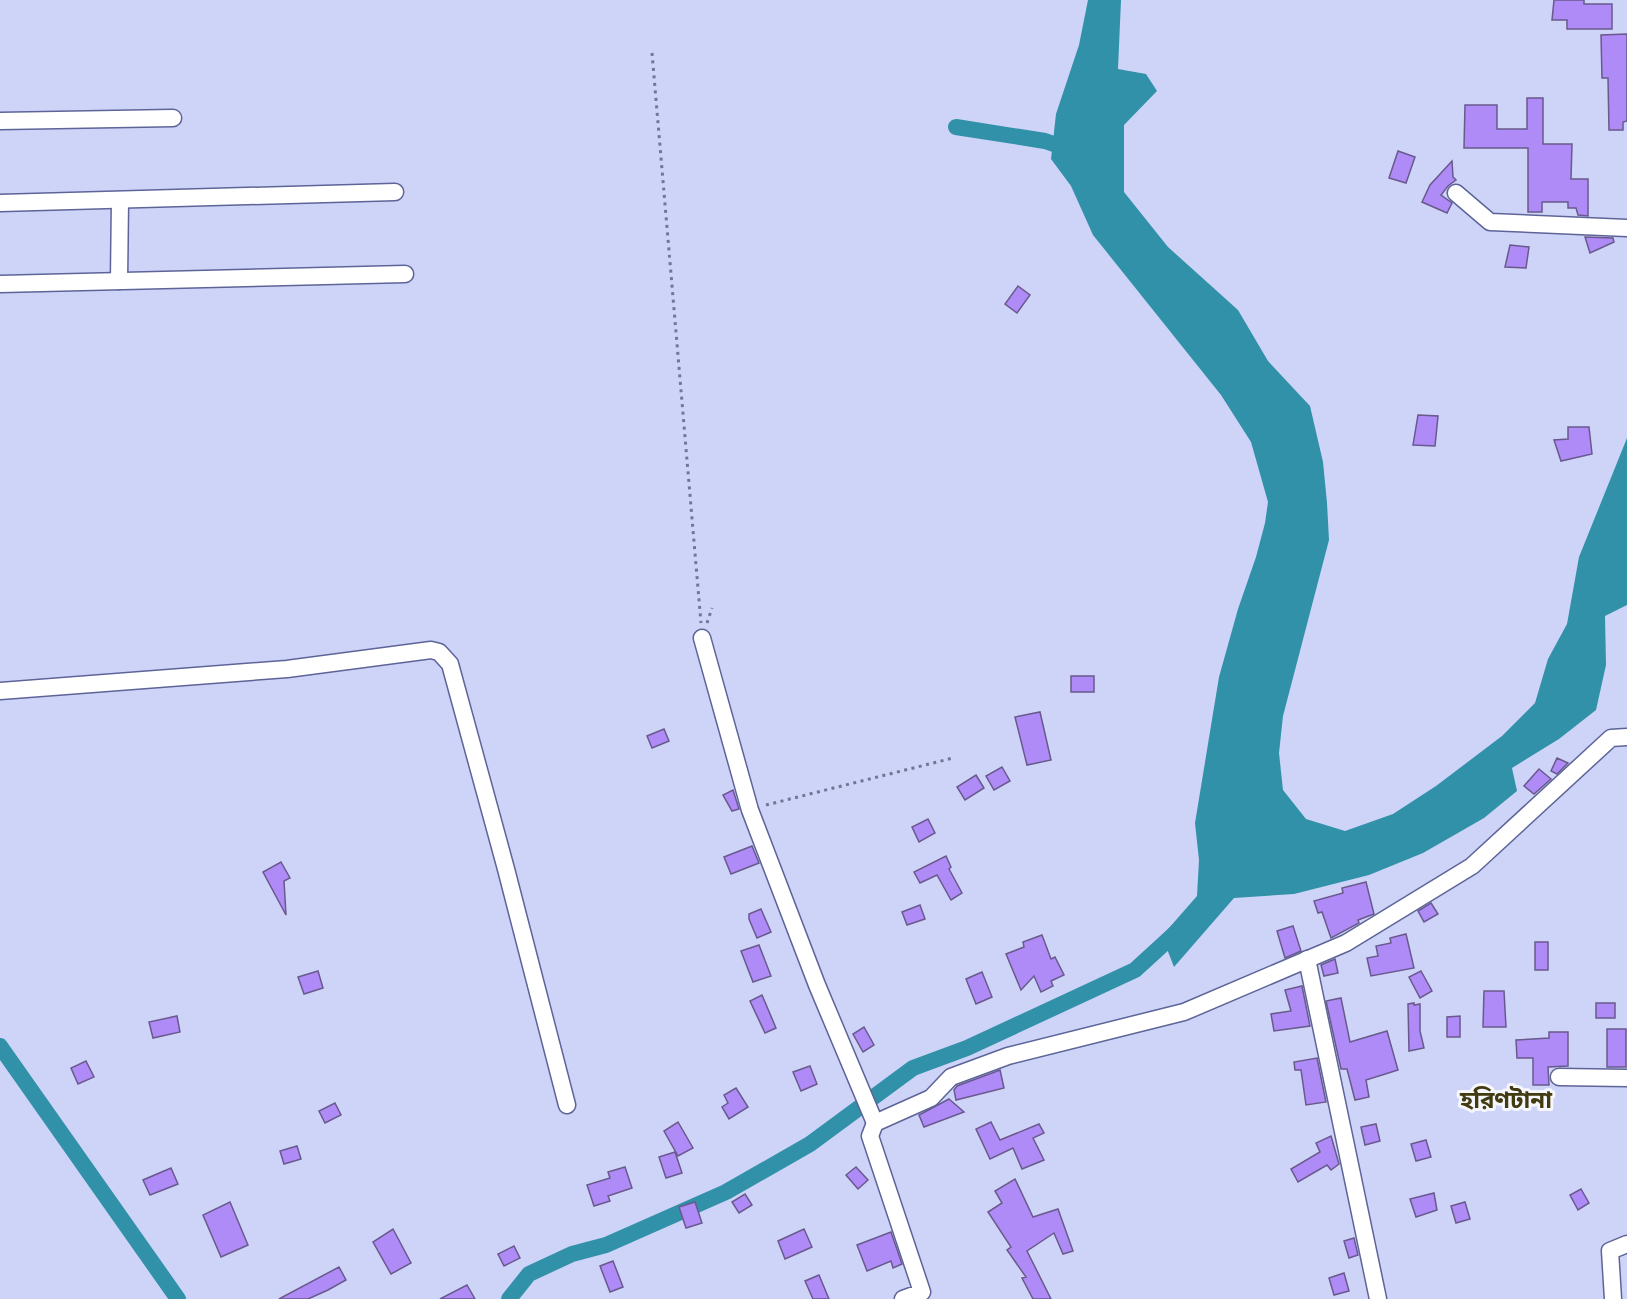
<svg xmlns="http://www.w3.org/2000/svg" width="1627" height="1299" viewBox="0 0 1627 1299" font-family="Ubuntu,'Noto Sans Bengali',sans-serif">
	<style>
		.water { fill: #3191a8 }
		.lines { fill: none; stroke-linecap: round; stroke-linejoin: round }
		.canal { stroke: #3191a8; stroke-width: 16 }
		.building { fill: #af8bf7; stroke: #69598d; stroke-width: 1.5 }
		.minor-casing { stroke: #5d6498; stroke-width: 19 }
		.path { stroke: #727693; stroke-width: 3; stroke-dasharray: 3 4.5; stroke-linecap: butt }
		.minor { stroke: #fff; stroke-width: 16 }
		.labels { text-anchor: middle; stroke-width: 6; stroke-linejoin: round; paint-order: stroke }
		.district-label { font-size: 24px; font-weight: bold; fill: #423a10; stroke: #f6f7fd }
	</style>
	<rect width="100%" height="100%" fill="#ced4f8"/>
	<path class="water" d="M1088 0H1121L1118 69 1146 74 1157 91 1124 125V192L1168 247 1238 310 1268 361 1310 406 1323 462 1327 503 1329 540 1283 716 1279 753 1283 790 1306 819 1345 831 1393 814 1436 786 1502 736 1535 703 1548 659 1567 624 1579 557 1627 438V605L1605 616 1606 665 1596 710 1559 739 1512 768 1517 791 1484 818 1423 853 1369 875 1294 894 1234 898 1174 967 1162 936 1197 896 1199 860 1195 823 1219 677 1238 609 1256 557 1265 523 1268 502 1251 442 1221 395 1093 235 1071 186 1051 159 1056 114 1079 45Z"/>
	<g class="lines">
		<g class="canal">
			<path d="M956 127 1045 141 1074 151"/>
			<path d="M0 1046 178 1299"/>
			<path d="M509 1299 529 1274 572 1254 606 1245 726 1192 810 1144 913 1068 967 1048 1135 970 1182 927"/>
		</g>
	</g>
	<g class="building">
		<path d="M1554 0H1584V4H1612V29H1567V20H1552Z"/>
		<path d="M1627 34V121L1623 122V130H1609L1608 78H1602L1601 35Z"/>
		<path d="M1527 98H1543V144H1572L1571 179H1588V216L1578 215 1576 208H1568V202H1542V212H1528V148H1464L1465 105H1497V129H1527Z"/>
		<path d="M1398 151 1415 157 1406 183 1389 178Z"/>
		<path d="M1452 161 1453 177 1456 180 1448 186 1441 195 1452 203 1447 213 1422 202 1430 185Z"/>
		<path d="M1585 237 1613 238 1614 242 1590 253Z"/>
		<path d="M1510 245 1529 247 1526 268 1505 267Z"/>
		<path d="M1018 286 1030 295 1017 313 1005 304Z"/>
		<path d="M1418 415 1438 416 1435 446 1413 445Z"/>
		<path d="M1568 427H1589L1592 454 1561 461 1554 440 1568 439Z"/>
		<rect x="1071" y="676" width="23" height="16"/>
		<path d="M1040 712 1051 760 1027 765 1015 717Z"/>
		<path d="M664 729 669 741 652 748 647 736Z"/>
		<path d="M1557 758 1568 763 1557 774 1551 771Z"/>
		<path d="M1002 767 1010 781 994 790 986 776Z"/>
		<path d="M1539 769 1551 779 1534 794 1524 786Z"/>
		<path d="M976 775 984 788 965 800 957 787Z"/>
		<path d="M733 790 739 809 732 811 723 795Z"/>
		<path d="M928 819 935 833 919 842 912 827Z"/>
		<path d="M752 846 759 863 731 874 724 857Z"/>
		<path d="M946 856 951 867 949 869 962 893 951 900 937 875 920 883 914 872Z"/>
		<path d="M281 862 290 878 284 881 286 915 263 872Z"/>
		<path d="M1366 882 1374 914 1358 920 1359 923 1331 938 1322 912 1318 913 1314 901 1343 893 1342 888Z"/>
		<path d="M1431 903 1438 914 1424 922 1418 911Z"/>
		<path d="M920 905 925 919 907 925 902 912Z"/>
		<path d="M761 909 771 932 757 938 749 919V914Z"/>
		<path d="M1293 926 1301 951 1285 958 1277 931Z"/>
		<path d="M1406 934 1414 968 1371 976 1367 958 1378 956 1376 946 1391 943 1390 938Z"/>
		<path d="M1042 935 1051 959 1055 957 1064 975 1051 981 1053 986 1041 992 1034 976 1021 990 1006 954 1024 947 1023 942Z"/>
		<rect x="1535" y="942" width="13" height="28"/>
		<path d="M759 945 771 976 753 982 741 951Z"/>
		<path d="M1335 959 1338 973 1324 976 1321 965Z"/>
		<path d="M318 971 323 988 304 994 298 977Z"/>
		<path d="M1421 971 1432 991 1420 998 1409 977Z"/>
		<path d="M982 972 992 997 976 1004 966 979Z"/>
		<path d="M1302 986 1310 1026 1274 1031 1271 1014 1291 1011 1285 990Z"/>
		<path d="M1484 991H1504L1506 1027H1483Z"/>
		<path d="M762 995 776 1028 765 1033 750 1001Z"/>
		<path d="M1341 998 1350 1042 1387 1031 1398 1070 1366 1080 1369 1097 1355 1100 1347 1069H1341L1326 1001Z"/>
		<path d="M1414 1003V1005L1420 1004V1031L1424 1048 1409 1051 1408 1004Z"/>
		<rect x="1596" y="1003" width="19" height="15"/>
		<path d="M177 1016 180 1032 153 1038 149 1022Z"/>
		<path d="M1460 1016V1037H1447V1017Z"/>
		<path d="M864 1027 874 1045 863 1052 853 1034Z"/>
		<rect x="1607" y="1029" width="19" height="38"/>
		<path d="M1549 1032H1568V1066L1548 1067 1549 1085H1533V1058H1517L1516 1040 1549 1038Z"/>
		<path d="M1317 1058 1326 1102 1306 1105 1301 1070H1295L1294 1062Z"/>
		<path d="M86 1061 94 1077 78 1084 71 1068Z"/>
		<path d="M810 1066 817 1084 801 1091 793 1072Z"/>
		<path d="M1000 1070 1004 1088 956 1100 954 1090 957 1086Z"/>
		<path d="M736 1088 748 1107 729 1119 722 1107 728 1103 724 1095Z"/>
		<path d="M949 1099 964 1112 924 1127 919 1115Z"/>
		<path d="M335 1103 341 1115 325 1123 319 1111Z"/>
		<path d="M678 1122 693 1148 678 1156 664 1131Z"/>
		<path d="M991 1122 1000 1140 1039 1124 1044 1133 1033 1138 1044 1160 1022 1169 1013 1148 990 1159 976 1129Z"/>
		<path d="M1376 1124 1380 1141 1365 1145 1361 1127Z"/>
		<path d="M1331 1136 1339 1164 1331 1170 1327 1165 1298 1182 1291 1169 1320 1152 1316 1143Z"/>
		<path d="M1426 1140 1431 1157 1416 1161 1411 1144Z"/>
		<path d="M297 1146 301 1159 284 1164 280 1151Z"/>
		<path d="M675 1152 682 1173 666 1178 659 1157Z"/>
		<path d="M625 1167 632 1188 608 1196 610 1201 594 1206 587 1185 610 1178 608 1172Z"/>
		<path d="M856 1167 868 1180 858 1189 846 1175Z"/>
		<path d="M171 1168 178 1184 150 1195 143 1180Z"/>
		<path d="M1015 1179 1033 1217 1058 1209 1073 1251 1063 1254 1054 1233 1027 1251 1051 1299H1033L1022 1278 1026 1277 1007 1250 1011 1247 988 1212 1002 1203 995 1191Z"/>
		<path d="M1581 1189 1589 1203 1578 1210 1570 1195Z"/>
		<path d="M1434 1193 1437 1210 1416 1217 1410 1199Z"/>
		<path d="M745 1194 752 1205 739 1213 732 1202Z"/>
		<path d="M230 1202 248 1245 221 1257 203 1215Z"/>
		<path d="M695 1202 702 1223 686 1228 679 1207Z"/>
		<path d="M1465 1202 1470 1219 1456 1223 1451 1206Z"/>
		<path d="M393 1229 411 1263 391 1274 373 1242Z"/>
		<path d="M804 1229 812 1247 785 1259 778 1241Z"/>
		<path d="M891 1232 902 1264 893 1268 891 1261 867 1271 857 1245Z"/>
		<path d="M1354 1238 1358 1255 1349 1258 1344 1241Z"/>
		<path d="M514 1246 520 1258 504 1266 498 1254Z"/>
		<path d="M613 1261 623 1287 610 1292 600 1266Z"/>
		<path d="M339 1267 346 1280 328 1290 308 1299H279Z"/>
		<path d="M1344 1273 1349 1291 1334 1295 1329 1278Z"/>
		<path d="M819 1275 829 1299H813L805 1281Z"/>
		<path d="M467 1285 475 1299H440Z"/>
	</g>
	<g class="lines">
		<defs>
			<g id="minor">
				<path d="M0 121 173 118"/>
				<path d="M1456 193 1490 222 1627 228"/>
				<path d="M0 203 395 192"/>
				<path d="M119 281 120 200"/>
				<path d="M0 284 405 274"/>
				<path d="M702 638 750 810 817 985 875 1123"/>
				<path d="M0 691 287 669 431 650 439 652 450 664 506 869 567 1105"/>
				<path d="M1307 959 1378 1299"/>
				<path d="M1559 1077 1627 1078"/>
				<path d="M903 1299 922 1292 870 1136 875 1123 931 1098 951 1077 1008 1056 1184 1012 1346 943 1472 866 1611 738 1627 737"/>
				<path d="M1613 1299 1610 1251 1627 1244"/>
			</g>
		</defs>
		<use href="#minor" class="minor-casing"/>
		<g class="path">
			<path d="M652 53 701 623"/>
			<path d="M707 623 712 608"/>
			<path d="M766 805 953 758"/>
		</g>
		<use href="#minor" class="minor"/>
	</g>
	<g class="labels">
		<g class="district-label">
			<text x="1506" y="1108">হরিণটানা</text>
		</g>
	</g>
</svg>
